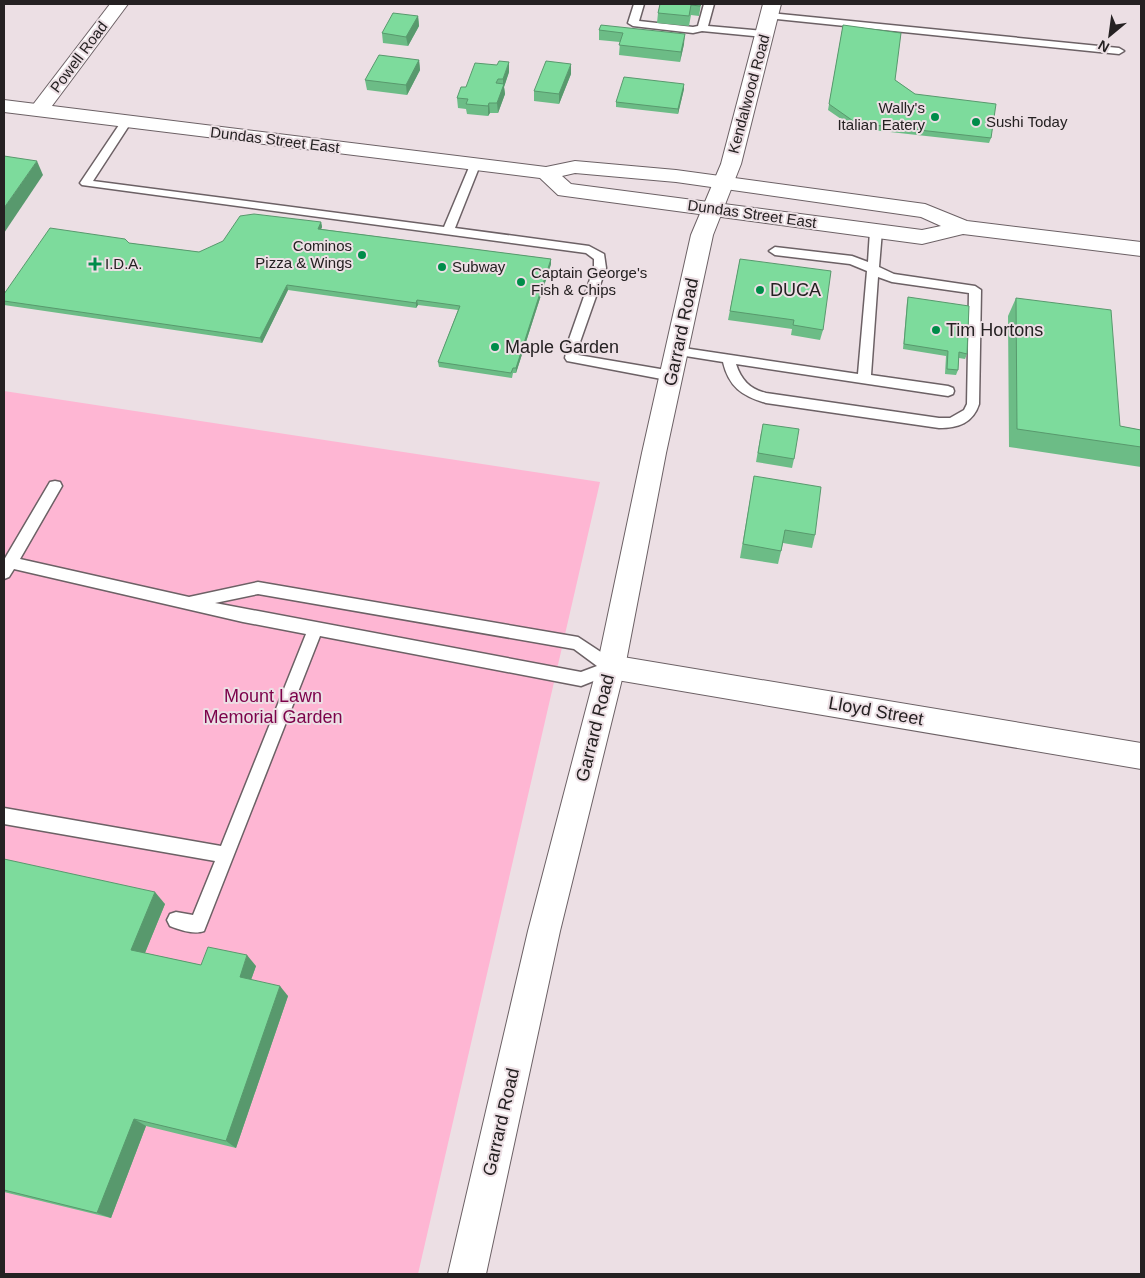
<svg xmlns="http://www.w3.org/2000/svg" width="1145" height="1278" viewBox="0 0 1145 1278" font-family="Arial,sans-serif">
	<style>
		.green { fill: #feb6d3 }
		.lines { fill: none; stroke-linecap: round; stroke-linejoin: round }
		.lane-casing { stroke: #6c6165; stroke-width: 3 }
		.street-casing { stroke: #6c6165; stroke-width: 2 }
		.secondary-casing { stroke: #6c6165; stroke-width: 2 }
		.primary-casing { stroke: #6c6165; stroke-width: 2 }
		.lane { fill: #fff; fill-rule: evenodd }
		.street { fill: #fff; fill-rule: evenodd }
		.secondary { fill: #fff; fill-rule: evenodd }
		.primary { fill: #fff; fill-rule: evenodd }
		.wall { fill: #6cbc86 }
		.shaded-wall { fill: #58996d }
		.building { fill: #7ddb9c; stroke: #58996d }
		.poi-dot { fill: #008c4a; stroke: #ecdfe4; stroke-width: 2 }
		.labels { text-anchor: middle; stroke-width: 4; stroke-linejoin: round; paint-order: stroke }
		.far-street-label { font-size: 15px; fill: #252122; stroke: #ecdfe4 }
		.far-poi-label { font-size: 15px; fill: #252122; stroke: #ecdfe4; text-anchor: start }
		.poi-label { font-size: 18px; fill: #252122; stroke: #ecdfe4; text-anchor: start }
		.street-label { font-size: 18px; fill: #252122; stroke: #ecdfe4 }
		.park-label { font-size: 18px; fill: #7c024a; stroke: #ecdfe4 }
	</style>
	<rect width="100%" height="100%" fill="#ecdfe4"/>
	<path class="green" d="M4 391 600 482 418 1274H4Z"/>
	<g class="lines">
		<defs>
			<g id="lane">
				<path d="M634 4H644L639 21 693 27 698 26 704 4H714L708 26 765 31 770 34 765 37 702 31 693 33 633 26 628 23Z"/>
				<path d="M770 13 1119 48 1124 51 1119 54 767 18V14Z"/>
				<path d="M127 118 132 121 93 181 444 227 470 165 475 162 479 163 480 165 455 228 589 246 604 254 606 268 580 342 578 355 672 371 677 373 678 376 677 379 672 381 567 361 565 358 568 342 594 268V259L586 253 82 185 80 183 123 119Z"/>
				<path d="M876 227 882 231 879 267 894 274 975 286 981 290 979 404C973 423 958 428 939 428L766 403C742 396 729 387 723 362L673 354 671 351 677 347 858 374 867 271 850 264 775 255 769 251 775 247 852 256 868 262 870 231ZM878 277 892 282 969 293 967 404 964 410 950 418H939L766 393C750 389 741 380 736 364L948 396 953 394 954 391 953 388 948 386 871 375Z"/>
				<path d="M55 481 60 482 62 486 20 559 189 597 258 582 578 637 616 662 619 667 616 672 581 686 320 636 204 931C194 935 180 930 170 926L167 920 170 914 176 912 193 915 215 861 4 824V808L221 846 306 634 243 622 14 569 9 577 4 579V560L50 482ZM258 594 574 649 597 666 581 672 215 603Z"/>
			</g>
			<g id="street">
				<path d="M110 4H128L46 114 39 116 32 114 29 110 32 106Z"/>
				<path d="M611 655 1141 743V769L611 679 601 675 597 667 601 659Z"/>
			</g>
			<path id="secondary" d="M763 4H781L741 164 713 235 666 453 625 667 560 931 486 1274H448L528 931 597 667 642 453 691 235 721 164Z"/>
			<path id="primary" d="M4 100 546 167 575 161 676 170 925 204 967 221 1141 242V256L963 234 922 244 565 196 558 195 540 178 4 112ZM575 173 676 182 921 217 941 226 922 230 571 184 562 176Z"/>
		</defs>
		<use href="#lane" class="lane-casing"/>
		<use href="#street" class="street-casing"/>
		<use href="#secondary" class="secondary-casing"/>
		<use href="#primary" class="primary-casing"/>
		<use href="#lane" class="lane"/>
		<use href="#street" class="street"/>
		<use href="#secondary" class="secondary"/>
		<use href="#primary" class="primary"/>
	</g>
	<g class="wall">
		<path d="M660 4H701L699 16 691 15 689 26 657 23 658 13Z"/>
		<path d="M418 16 419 26 408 46 383 43 382 33Z"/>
		<path d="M601 25 684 44 680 62 619 55 620 42 599 40V30Z"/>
		<path d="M843 25 895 80 915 94 991 138 989 143 854 128 828 110Z"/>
		<path d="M419 60 420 70 407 95 367 90 365 80Z"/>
		<path d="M509 72 504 87 505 94 498 113H490L488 116 467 114 466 109 458 108 457 98 466 87Z"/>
		<path d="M571 74 559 104 534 101V91Z"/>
		<path d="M684 89 678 114 616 107V102Z"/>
		<path d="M321 222 322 227 321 229 551 259V264L516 373H513L512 378 439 367 438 362 458 310 418 305 416 308 288 290 262 343 4 305V294L129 243 199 252Z"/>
		<path d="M740 259 823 330 820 340 791 335 792 329 728 320Z"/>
		<path d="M908 297 967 354 965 359 959 358 958 370 956 375 945 374 946 356 903 349 907 302Z"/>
		<path d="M1016 298 1120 426 1141 430V467L1009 447 1008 316Z"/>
		<path d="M761 433 794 459 792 468 756 462Z"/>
		<path d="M754 476 815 535 812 548 783 543 778 564 740 558Z"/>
		<path d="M4 859 165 904 145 953 201 965 256 966 251 980 288 996 236 1148 146 1126 111 1218 4 1192Z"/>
	</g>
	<g class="shaded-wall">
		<path d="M418 16 419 26 408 46 406 37Z"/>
		<path d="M685 34 684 44 680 62 681 52Z"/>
		<path d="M419 60 420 70 407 95 406 85Z"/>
		<path d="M509 62V72L504 87 505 94 498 113 497 103 503 86V79Z"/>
		<path d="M571 64V74L559 104V94Z"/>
		<path d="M684 84V89L678 114V109Z"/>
		<path d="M489 103 490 113 488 116V106Z"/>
		<path d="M37 161 43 175 4 233V208Z"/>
		<path d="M321 222 322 227 319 234 318 229Z"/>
		<path d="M551 259V264L516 373V368Z"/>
		<path d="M287 285 288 290 262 343 260 338Z"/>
		<path d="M417 300 418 305 416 308V303Z"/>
		<path d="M155 892 165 904 142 960 131 950Z"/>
		<path d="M247 955 256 966 248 988 240 977Z"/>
		<path d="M280 986 288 996 236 1148 226 1141Z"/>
		<path d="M134 1119 146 1126 111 1218 97 1213Z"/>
	</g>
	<g class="building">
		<path d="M660 4H701L700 6 691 5 689 16 658 13Z"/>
		<path d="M393 13 418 16 406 37 382 33Z"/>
		<path d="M601 25 685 34 681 52 619 45 623 33 599 30Z"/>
		<path d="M843 25 901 33 895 80 915 94 996 104 991 138 856 123 829 104Z"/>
		<path d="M379 55 419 60 406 85 365 80Z"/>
		<path d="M499 61 509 62 503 79H498L496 83 504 84 497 103H489L488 106 466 104 468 99 457 98 461 87H466L475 63 497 65Z"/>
		<path d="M546 61 571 64 559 94 534 91Z"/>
		<path d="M624 77 684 84 678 109 616 102Z"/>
		<path d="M4 156 37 161 4 208Z"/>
		<path d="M254 214 321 222 318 229 551 259 516 368H513L511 373 438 362 460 306 417 300 416 303 287 285 260 338 4 301V294L50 228 125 239 129 243 199 252 223 241 240 216Z"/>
		<path d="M740 259 831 271 823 330 793 325 794 320 730 311Z"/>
		<path d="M908 297 969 306 967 354 959 352 958 370 947 369 948 351 904 344Z"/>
		<path d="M1016 298 1111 310 1120 426 1141 430V447L1017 429Z"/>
		<path d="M763 424 799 429 794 459 758 453Z"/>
		<path d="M754 476 821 487 815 535 785 530 781 551 743 544Z"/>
		<path d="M4 859 155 892 131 950 201 965 208 947 247 955 240 977 280 986 226 1141 134 1119 97 1213 4 1190Z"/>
	</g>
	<g class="poi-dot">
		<circle cx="935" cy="117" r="5"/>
		<circle cx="976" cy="122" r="5"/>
		<circle cx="362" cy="255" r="5"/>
		<path d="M92.5 256.5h5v5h5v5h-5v5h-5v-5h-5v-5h5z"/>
		<circle cx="442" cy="267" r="5"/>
		<circle cx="521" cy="282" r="5"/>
		<circle cx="760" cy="290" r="5"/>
		<circle cx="936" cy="330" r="5"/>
		<circle cx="495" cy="347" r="5"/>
	</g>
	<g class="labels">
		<g class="far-street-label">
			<text transform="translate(79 57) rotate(-53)" y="5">Powell Road</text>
			<text transform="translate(749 94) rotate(-75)" y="5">Kendalwood Road</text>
			<text transform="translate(275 140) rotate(7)" y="5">Dundas Street East</text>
			<text transform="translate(752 214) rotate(8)" y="5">Dundas Street East</text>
		</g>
		<g class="far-poi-label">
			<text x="925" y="113" text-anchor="end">Wally's<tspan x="925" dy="17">Italian Eatery</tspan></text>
			<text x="986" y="127">Sushi Today</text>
			<text x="352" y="251" text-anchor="end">Cominos<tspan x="352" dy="17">Pizza &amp; Wings</tspan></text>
			<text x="105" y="269">I.D.A.</text>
			<text x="452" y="272">Subway</text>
			<text x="531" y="278">Captain George's<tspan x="531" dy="17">Fish &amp; Chips</tspan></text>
		</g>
		<g class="poi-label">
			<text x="770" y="296">DUCA</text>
			<text x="946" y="336">Tim Hortons</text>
			<text x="505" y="353">Maple Garden</text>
		</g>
		<g class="street-label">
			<text transform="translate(681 332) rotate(-78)" y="6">Garrard Road</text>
			<text transform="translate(876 711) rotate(10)" y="6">Lloyd Street</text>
			<text transform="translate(595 728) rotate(-76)" y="6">Garrard Road</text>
			<text transform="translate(501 1122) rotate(-77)" y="6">Garrard Road</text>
		</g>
		<g class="park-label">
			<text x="273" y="702">Mount Lawn<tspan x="273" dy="21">Memorial Garden</tspan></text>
		</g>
	</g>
	<rect width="1145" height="1278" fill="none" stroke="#252122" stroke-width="10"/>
	<g transform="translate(1110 35) rotate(209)" stroke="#ecdfe4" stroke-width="4" paint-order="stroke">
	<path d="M0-4L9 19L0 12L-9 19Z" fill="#252122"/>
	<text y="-8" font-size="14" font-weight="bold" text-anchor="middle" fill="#252122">N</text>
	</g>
</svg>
